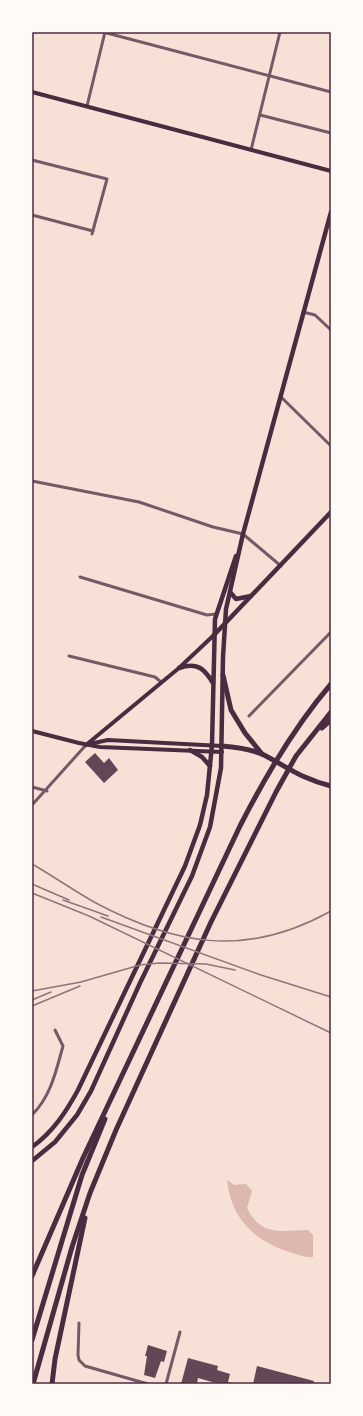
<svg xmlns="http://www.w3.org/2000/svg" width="363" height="1416" viewBox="0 0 363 1416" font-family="'DM Sans',sans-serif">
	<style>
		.water { fill: #dcb8b0 }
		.building { fill: #644757 }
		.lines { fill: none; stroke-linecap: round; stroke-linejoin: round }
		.minor { stroke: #755966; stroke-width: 3 }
		.secondary { stroke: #4a2c40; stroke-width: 4 }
		.primary { stroke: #4a2c40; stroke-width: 4.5 }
		.motorway { stroke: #4a2c40; stroke-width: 5 }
		.rail { stroke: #8f747c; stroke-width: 1.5 }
		.neatline { fill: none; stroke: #4a2c40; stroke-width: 1.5 }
	</style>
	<rect width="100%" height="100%" fill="#f7e1d7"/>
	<path class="water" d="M227 1180 234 1185 246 1184 252 1191 247 1208C261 1236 280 1231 308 1230L313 1235V1257C304 1258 296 1254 286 1251 252 1239 231 1217 227 1180Z"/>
	<g class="building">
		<path d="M95 753 104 763 109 758 118 770 104 783 85 762Z"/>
		<path d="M148 1345 167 1351 164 1362 161 1361 155 1378 144 1375 147 1356H145Z"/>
		<path d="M188 1358 218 1366 217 1370 230 1374 228 1382 234 1384H219L198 1378 197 1384H181Z"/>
		<path d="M257 1366 314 1381 313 1384H253Z"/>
	</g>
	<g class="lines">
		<g class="minor">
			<path d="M103 32 331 92"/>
			<path d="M87 106 105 32"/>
			<path d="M260 115 331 133"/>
			<path d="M251 150 280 32"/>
			<path d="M32 160 107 179 92 234"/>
			<path d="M32 215 93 231"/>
			<path d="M303 312 315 315 331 330"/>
			<path d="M280 396 331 446"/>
			<path d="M32 481 139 502 213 527 243 534 281 566"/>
			<path d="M80 577 207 615 216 614"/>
			<path d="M69 656 155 677 161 682"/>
			<path d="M249 716 331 632"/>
			<path d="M32 787 47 791"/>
			<path d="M32 805 86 745"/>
			<path d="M32 1115C51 1096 56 1071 63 1046L55 1030"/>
			<path d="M79 1323 78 1355 79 1360 85 1366 148 1384"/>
			<path d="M166 1384 180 1332"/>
		</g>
		<g class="secondary">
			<path d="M32 92 331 171"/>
			<path d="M32 731 79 743 100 747 222 752"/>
			<path d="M89 744 108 740 222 746"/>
			<path d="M86 745 179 668 214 635"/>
		</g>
		<g class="primary">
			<path d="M230 592 236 599 251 596"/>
			<path d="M214 635 331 512"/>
			<path d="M179 668C197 662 204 668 213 683"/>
			<path d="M190 750 202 757 210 766"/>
			<path d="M32 1147C53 1132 66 1112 78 1090L185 866 200 825 207 795 212 745 215 619 236 556"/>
			<path d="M32 1161 55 1142 77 1115 91 1091 140 983 192 876 210 827 221 768 223 657 226 609 243 534 331 212"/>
		</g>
		<g class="motorway">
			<path d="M223 675 231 710 245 733 262 754"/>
			<path d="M322 728 331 720"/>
			<path d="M222 746C236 747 251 749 264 755 289 768 302 779 331 786"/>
			<path d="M32 1276 83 1158 240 826C266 775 294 727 331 684"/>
			<path d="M32 1340 82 1175 105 1119"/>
			<path d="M33 1384 72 1247 90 1193 116 1130 211 922 276 792 296 756 331 712"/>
			<path d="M52 1384 55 1359 85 1218"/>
		</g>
		<g class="rail">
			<path d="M32 864C53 876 73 890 94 902 176 946 247 958 331 911"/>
			<path d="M32 884 69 900"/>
			<path d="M32 893 89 916 331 1033"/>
			<path d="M63 900 108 916"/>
			<path d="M101 917 261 975 331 997"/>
			<path d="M32 991 81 982 140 965 159 963 206 964 235 970"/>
			<path d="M32 1000 51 992"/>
			<path d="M32 1006 80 986"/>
		</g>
	</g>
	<rect width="363" height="1416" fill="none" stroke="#fffaf5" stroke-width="66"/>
	<rect x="33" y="33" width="297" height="1350" class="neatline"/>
</svg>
